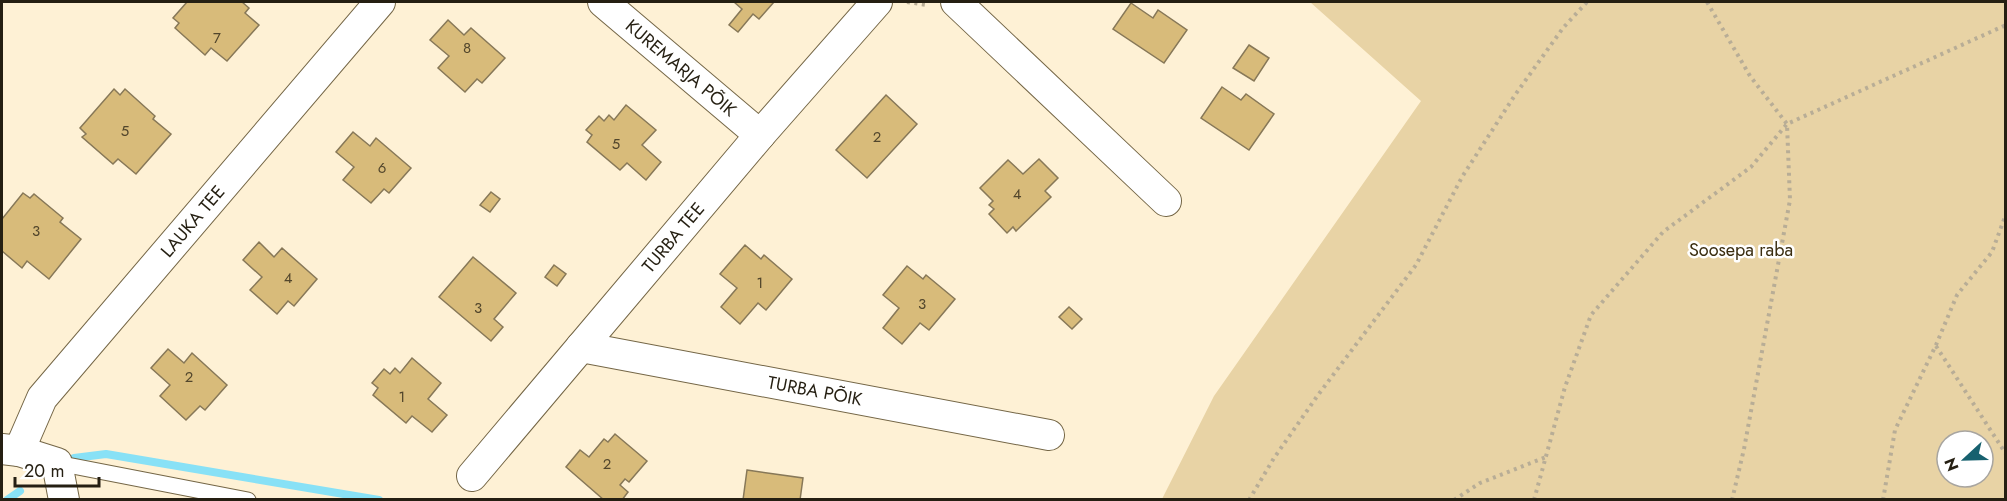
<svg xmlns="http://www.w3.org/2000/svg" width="2007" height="501" viewBox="0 0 2007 501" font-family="Jost,sans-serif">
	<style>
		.green { fill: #e8d3a5; fill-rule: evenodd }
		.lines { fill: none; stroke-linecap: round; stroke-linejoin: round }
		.stream { stroke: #88e1f6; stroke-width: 8 }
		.building { fill: #d8bb7a; stroke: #877858; stroke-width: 1.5 }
		.service-casing { stroke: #746646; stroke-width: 17 }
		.minor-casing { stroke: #746646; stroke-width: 32 }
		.path { stroke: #b8ad96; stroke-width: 4; stroke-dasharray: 3 4.5; stroke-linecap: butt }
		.service { stroke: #fff; stroke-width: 15 }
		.minor { stroke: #fff; stroke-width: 30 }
		.labels { text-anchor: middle; stroke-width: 5; stroke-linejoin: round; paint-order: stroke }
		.number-label { font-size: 15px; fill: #52462c }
		.street-label { font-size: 18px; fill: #251f12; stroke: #fff }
		.park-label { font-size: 18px; fill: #3a2d10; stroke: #fff }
	</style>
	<rect width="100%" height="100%" fill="#fef1d5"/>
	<path class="green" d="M1310 2H2005V499H1162L1214 396 1421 101ZM1947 441H1983V477H1947Z"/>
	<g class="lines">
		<g class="stream">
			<path d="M74 458 106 454 379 500"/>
			<path d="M7 500 20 491"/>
		</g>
	</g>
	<g class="building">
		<path d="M187 2H242L249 8 245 13 259 25 227 61 211 48 205 55 175 28 179 23 173 18Z"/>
		<path d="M734 2H774L759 19 753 14 738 32 729 25 742 9Z"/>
		<path d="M1131 3 1153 18 1158 10 1187 30 1164 63 1113 29Z"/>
		<path d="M448 20 464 35 471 28 505 58 482 83 477 79 465 92 438 68 449 56 430 40Z"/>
		<path d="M1249 45 1269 58 1254 81 1233 68Z"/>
		<path d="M1222 87 1241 100 1246 94 1274 114 1249 150 1201 118Z"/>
		<path d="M114 89 120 95 125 89 155 116 153 119 171 134 136 174 118 159 113 164 82 137 86 134 80 128Z"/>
		<path d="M886 95 917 124 867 178 836 150Z"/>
		<path d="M626 105 656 130 642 145 661 162 646 180 627 163 620 170 587 142 592 135 586 130 599 116 604 121 609 115 614 120Z"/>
		<path d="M353 132 370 146 376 138 411 168 389 193 384 189 371 203 343 180 354 167 336 152Z"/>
		<path d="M1039 159 1058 178 1045 191 1051 197 1016 231 1013 227 1007 233 989 214 994 209 989 205 993 201 980 188 1008 160 1023 174Z"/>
		<path d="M491 192 500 199 490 212 480 205Z"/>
		<path d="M23 193 30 198 34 194 63 218 60 222 81 239 49 279 27 261 22 268 2 251V219Z"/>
		<path d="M259 242 274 257 282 248 317 279 294 306 288 301 277 314 250 290 262 277 243 260Z"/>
		<path d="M745 245 761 259 764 255 792 279 766 310 758 303 740 324 721 307 737 288 720 274Z"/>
		<path d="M473 257 516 293 494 319 503 327 491 341 439 297Z"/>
		<path d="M554 265 566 274 557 286 545 277Z"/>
		<path d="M907 266 923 279 926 275 955 299 929 330 920 323 902 344 883 328 899 308 883 295Z"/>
		<path d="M1069 307 1082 319 1072 329 1059 317Z"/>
		<path d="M168 349 184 363 192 353 227 385 205 410 200 406 186 420 160 396 170 385 151 368Z"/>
		<path d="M412 358 441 383 428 399 447 415 432 432 412 416 406 423 373 395 378 388 372 383 384 369 390 374 395 368 400 373Z"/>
		<path d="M615 434 647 461 629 482 625 479 620 485 628 492 622 500H604L566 467 580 450 589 457 604 439 608 442Z"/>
		<path d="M747 470 803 478 800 500H743Z"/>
	</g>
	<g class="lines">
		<defs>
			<path id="service" d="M57 463 248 500"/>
			<g id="minor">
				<path id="s1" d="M603 2 760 135"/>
				<path d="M956 2 1166 201"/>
				<path id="s2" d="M581 347 1049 435"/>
				<path d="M2 449 19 451 57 463 64 500"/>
				<path id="s3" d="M19 451 42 398 380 2"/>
				<path id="s4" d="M472 476 760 135 877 2"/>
			</g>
		</defs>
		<use href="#service" class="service-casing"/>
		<use href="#minor" class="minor-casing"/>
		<g class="path">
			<path d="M907 2 927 5"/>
			<path d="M1707 2 1750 76 1787 124 1790 200 1744 449 1732 500"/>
			<path d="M1936 346 2006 454"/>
			<path d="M1249 500 1274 458 1318 395 1416 265 1462 177 1515 95 1563 28 1587 2"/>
			<path d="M1454 500 1480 483 1546 457"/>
			<path d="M1534 500 1565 387 1591 315 1663 232 1751 167 1787 124 2006 25"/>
			<path d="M1883 500 1895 430 1936 345 1957 295 1992 252 2006 214"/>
		</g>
		<use href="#service" class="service"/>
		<use href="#minor" class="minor"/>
	</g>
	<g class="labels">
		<g class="number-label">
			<text x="217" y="43">7</text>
			<text x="467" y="53">8</text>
			<text x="125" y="136">5</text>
			<text x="877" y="142">2</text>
			<text x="616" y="149">5</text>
			<text x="382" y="173">6</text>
			<text x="1017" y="199">4</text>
			<text x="36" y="236">3</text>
			<text x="288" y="283">4</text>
			<text x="760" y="288">1</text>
			<text x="922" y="309">3</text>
			<text x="478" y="313">3</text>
			<text x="189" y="382">2</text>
			<text x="402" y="402">1</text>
			<text x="607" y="469">2</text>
		</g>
		<g class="street-label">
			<text dy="6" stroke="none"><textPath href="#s1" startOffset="102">KUREMARJA PÕIK</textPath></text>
			<text dy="6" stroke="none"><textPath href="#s3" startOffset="290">LAUKA TEE</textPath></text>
			<text dy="6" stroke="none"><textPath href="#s4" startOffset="312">TURBA TEE</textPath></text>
			<text dy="6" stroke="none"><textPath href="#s2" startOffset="238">TURBA PÕIK</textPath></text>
		</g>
		<g class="park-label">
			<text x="1741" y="256">Soosepa raba</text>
		</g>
	</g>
	<rect width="2007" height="501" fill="none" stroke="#251f12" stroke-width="6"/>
	<g transform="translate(1965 459) rotate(248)"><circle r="28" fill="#ffffff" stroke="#a8a5a0" stroke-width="1.5"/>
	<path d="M0-4.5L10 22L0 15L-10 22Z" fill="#17616f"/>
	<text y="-9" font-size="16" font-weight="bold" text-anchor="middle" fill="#251f12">N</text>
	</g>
	<path d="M15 477v9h84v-9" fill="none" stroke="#251f12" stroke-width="3"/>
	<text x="24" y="477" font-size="18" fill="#251f12" stroke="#ffffff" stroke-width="4.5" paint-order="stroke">20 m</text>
</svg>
